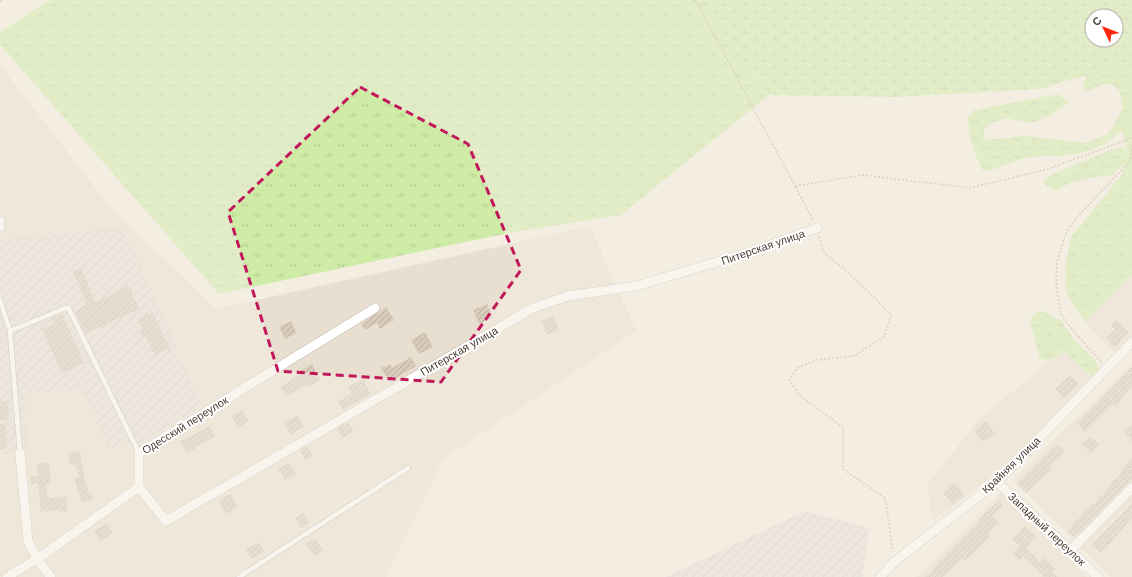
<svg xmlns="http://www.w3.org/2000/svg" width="1132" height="577" viewBox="0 0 1132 577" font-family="Arial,sans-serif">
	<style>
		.residential { fill: #e8dfd0 }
		.industrial { fill: url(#industrial-furrows) }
		.grass { fill: url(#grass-tufts) }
		.forest { fill: url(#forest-crowns) }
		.wetland { fill: url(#wetland-marsh); fill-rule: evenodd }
		.building { fill: url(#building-hatch) }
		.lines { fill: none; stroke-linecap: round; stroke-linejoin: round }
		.lane-casing { stroke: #c2b8a7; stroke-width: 6 }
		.street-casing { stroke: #c2b8a7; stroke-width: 10 }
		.path { stroke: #c2b094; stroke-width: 1.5; stroke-dasharray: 2 2; stroke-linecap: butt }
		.lane { stroke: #fff; stroke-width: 4.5 }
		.street { stroke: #fff; stroke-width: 9 }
		.marked { fill: none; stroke: #c2185b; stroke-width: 3; stroke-dasharray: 8 5; stroke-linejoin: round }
		.labels { text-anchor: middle; stroke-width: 4; stroke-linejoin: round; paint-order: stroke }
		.street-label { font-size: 11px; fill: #453d32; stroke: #fff }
	</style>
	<defs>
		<pattern id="industrial-furrows" width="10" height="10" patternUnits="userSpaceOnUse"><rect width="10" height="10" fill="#e5ded8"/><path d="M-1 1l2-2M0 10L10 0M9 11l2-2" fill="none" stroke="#c6bfba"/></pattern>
		<pattern id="grass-tufts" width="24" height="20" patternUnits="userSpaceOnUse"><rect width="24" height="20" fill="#cfeca7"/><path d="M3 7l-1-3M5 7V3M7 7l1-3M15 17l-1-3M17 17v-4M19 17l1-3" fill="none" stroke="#b3cb90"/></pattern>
		<pattern id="forest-crowns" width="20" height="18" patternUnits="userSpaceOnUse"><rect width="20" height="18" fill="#cfeca7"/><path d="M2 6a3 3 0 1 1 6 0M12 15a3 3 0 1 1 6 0" fill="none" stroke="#b3cb90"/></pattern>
		<pattern id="wetland-marsh" width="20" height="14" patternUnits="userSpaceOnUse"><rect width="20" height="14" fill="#cfeca7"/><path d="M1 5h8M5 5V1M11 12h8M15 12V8" fill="none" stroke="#b3cb90"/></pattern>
		<pattern id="building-hatch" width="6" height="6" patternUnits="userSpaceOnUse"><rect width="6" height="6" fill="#d9cbba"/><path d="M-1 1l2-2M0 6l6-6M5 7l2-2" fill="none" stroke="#bcafa0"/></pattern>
	</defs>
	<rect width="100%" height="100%" fill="#f3ede2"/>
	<g class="residential">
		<path d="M0 65 110 207 216 309 590 226 636 331 444 458 386 577H0Z"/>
		<path d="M1132 275V337L1115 353 1085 322Z"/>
		<path d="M1064 350 1092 377 995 476 933 520 927 485 981 417Z"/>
		<path d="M1132 364V577H1111L1013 480Z"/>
		<path d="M1002 492 1087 577H916Z"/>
	</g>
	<g class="industrial">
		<path d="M122 227 177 345 175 351 203 406 132 447 129 442 109 449 81 389 25 394 27 452 0 454V240Z"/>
		<path d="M805 511 869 528 863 577H666Z"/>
	</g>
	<g class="grass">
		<path d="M50 0H701L769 95 621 215 508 233 219 294 0 45V32Z"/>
		<path d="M1132 62V72L1086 75Z"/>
		<path d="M1132 109V275L1085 322 1067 294 1065 281 1066 263 1071 237 1121 176 1125 162 1127 151 1122 129 1127 123Z"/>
		<path d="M1044 311 1055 318 1060 319 1074 340 1095 360 1100 370 1092 377 1064 350 1050 361 1039 358 1037 346 1030 322C1033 314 1036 312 1044 311Z"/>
	</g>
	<g class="forest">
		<path d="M1117 72H1132C1132 83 1132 97 1132 109 1127 138 1095 151 1069 155 1059 157 1049 155 1039 156 1030 157 1020 159 1012 162 1002 166 993 171 983 171 975 152 968 138 968 117L974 110 1059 94 1069 103 1049 116 1031 123 1006 118 990 124 984 129 985 140 1025 136 1086 143 1108 134 1120 114 1122 108 1121 96 1119 91 1112 84H1105L1088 91 1083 89 1086 75Z"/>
		<path d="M1121 148 1127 151 1125 162 1113 175C1093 177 1072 180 1055 191L1044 184 1045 179 1055 173 1111 150Z"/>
	</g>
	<path class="wetland" d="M701 0H1132V62L1039 89 897 97 769 95ZM1092 16H1116V40H1092Z"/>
	<g class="building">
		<path d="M81 268 95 302 129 286 139 309 85 334 75 311 87 305 73 272Z"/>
		<path d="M487 304 493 318 479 324 473 310Z"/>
		<path d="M386 307 394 320 380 329 377 323 365 330 361 324Z"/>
		<path d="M152 312 170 348 155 355 146 337 143 338 140 332 143 331 137 319Z"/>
		<path d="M62 314 84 363 62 373 42 329 54 324 52 318Z"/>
		<path d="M553 316 559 330 547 335 542 321Z"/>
		<path d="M1116 320 1129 333 1115 347 1106 338 1115 329 1111 325Z"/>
		<path d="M291 321 297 333 285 339 279 327Z"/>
		<path d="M425 332 433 347 419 354 411 340Z"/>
		<path d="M411 357 416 366 389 382 381 368 390 364 392 368Z"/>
		<path d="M312 364 320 380 307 387 306 385 286 397 280 387 300 374 298 372Z"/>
		<path d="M1132 367V386L1122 397 1123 399 1116 406 1113 404 1085 432 1077 423Z"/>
		<path d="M1070 375 1079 384 1064 398 1055 389Z"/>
		<path d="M363 379 371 394 343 410 338 401 352 394 348 387Z"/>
		<path d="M0 401H8L9 419 0 420Z"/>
		<path d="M242 410 249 421 238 427 231 416Z"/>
		<path d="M297 415 304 427 290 435 284 423Z"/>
		<path d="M986 421 995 433 983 442 974 431Z"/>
		<path d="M348 422 354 431 343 438 337 428Z"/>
		<path d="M0 424H5L7 449H0Z"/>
		<path d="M1132 424V441L1124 432Z"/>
		<path d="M209 426 215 436 187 453 180 442Z"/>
		<path d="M1090 436 1099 445 1091 453 1082 444Z"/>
		<path d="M1057 444 1065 451 1050 467 1051 469 1026 493 1017 484Z"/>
		<path d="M307 446 313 456 305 460 300 450Z"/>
		<path d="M80 451 85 482 88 492H91L93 499 82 503 74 478 79 477 75 464 70 465 68 457 69 453Z"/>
		<path d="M1132 458V479L1074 538 1067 531 1092 504 1093 505 1111 486 1110 485 1123 472 1121 470Z"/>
		<path d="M49 463 51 484 46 485 48 498 66 497 68 511 59 512V510L41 512 38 483 31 484 30 476 38 475 36 464Z"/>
		<path d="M289 463 296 474 285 480 278 469Z"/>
		<path d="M954 483 964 494 953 504 943 493Z"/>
		<path d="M230 494 238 507 226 514 218 501Z"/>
		<path d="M998 501 1003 505 992 516 998 523 988 533 990 536 965 561 962 558 943 577H925L980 521 978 520Z"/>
		<path d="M1132 503V518L1119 532 1120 533 1101 553 1092 544Z"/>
		<path d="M303 513 309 523 301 528 295 518Z"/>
		<path d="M107 523 113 533 100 541 94 531Z"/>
		<path d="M1024 526 1036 536 1026 547 1040 562 1044 558 1055 569 1052 572 1057 577H1044L1023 556 1019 560 1012 554 1020 546 1012 539Z"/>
		<path d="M315 538 323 550 314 556 306 544Z"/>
		<path d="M259 542 264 551 252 559 246 550Z"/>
	</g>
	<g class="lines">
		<defs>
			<g id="lane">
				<path d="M0 300 10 331"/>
				<path d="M20 453 10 331 68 307 139 453"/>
				<path d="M239 577 408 468"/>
			</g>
			<g id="street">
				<path d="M0 221V227"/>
				<path d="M20 453 28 541 37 559 51 577"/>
				<path d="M997 482 1098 577"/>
				<path d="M139 487 166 521 533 308 568 296 636 286 751 252 817 228"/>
				<path d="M1071 550 1132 488"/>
				<path d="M7 577 37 559 139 487V453L375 308"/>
				<path d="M880 577 894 562 997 482 1132 342"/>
			</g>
		</defs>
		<use href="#lane" class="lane-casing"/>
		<use href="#street" class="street-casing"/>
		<g class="path">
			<path d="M694 0 697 3 813 220"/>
			<path d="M0 1 2 0"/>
			<path d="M795 186 863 175 970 188 1048 169 1132 138"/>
			<path d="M819 236 824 253 844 269 872 295 891 315 884 337 854 356 816 360 797 368 789 380 801 397 843 427V469L885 498 893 551"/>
			<path d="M1101 362 1065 321 1060 311 1056 282 1057 262 1062 244 1068 229 1079 215 1130 161 1132 146"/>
		</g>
		<use href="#lane" class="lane"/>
		<use href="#street" class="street"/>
	</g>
	<path d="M0 0H1132V577H0ZM360 87 468 144 521 270 441 382 278 371 228 212Z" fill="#f3ede2" fill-opacity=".55" fill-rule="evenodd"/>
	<path class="marked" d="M360 87 468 144 521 270 441 382 278 371 228 212Z"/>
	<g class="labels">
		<g class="street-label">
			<text transform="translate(763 247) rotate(-19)" y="4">Питерская улица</text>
			<text transform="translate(459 351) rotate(-30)" y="4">Питерская улица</text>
			<text transform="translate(185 425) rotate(-32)" y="4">Одесский переулок</text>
			<text transform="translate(1011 465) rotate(-44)" y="4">Крайняя улица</text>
			<text transform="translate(1047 529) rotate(43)" y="4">Западный переулок</text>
		</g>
	</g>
	<g transform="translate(1104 28) rotate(313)"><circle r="19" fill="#ffffff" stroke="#b5b1ad"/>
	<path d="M0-3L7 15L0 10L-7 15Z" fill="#ff290d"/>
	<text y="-6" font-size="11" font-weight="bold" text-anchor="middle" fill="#453d32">С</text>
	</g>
</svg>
